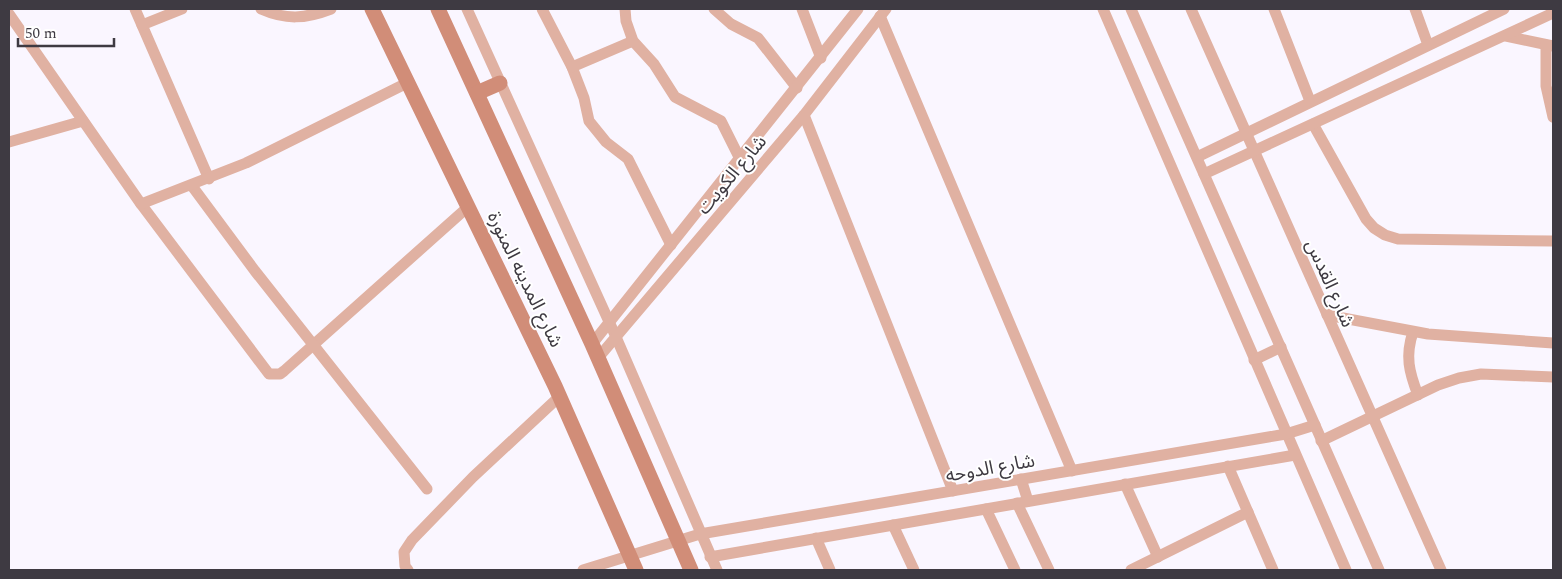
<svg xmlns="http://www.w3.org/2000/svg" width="1562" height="579" viewBox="0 0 1562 579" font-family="Spectral,'Noto Sans Arabic',serif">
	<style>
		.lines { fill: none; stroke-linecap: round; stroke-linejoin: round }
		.minor { stroke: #e0b1a2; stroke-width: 11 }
		.secondary { stroke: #d18d78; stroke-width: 15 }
		.labels { text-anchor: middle; stroke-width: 4; stroke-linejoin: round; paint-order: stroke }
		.street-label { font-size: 19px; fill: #3e3a42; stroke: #fff }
	</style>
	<rect width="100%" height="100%" fill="#faf6ff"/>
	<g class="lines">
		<g class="minor">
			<path d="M135 9 209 179"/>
			<path d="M261 9C286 20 305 19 331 9"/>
			<path d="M467 9 616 337 717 570"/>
			<path d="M542 9 572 67 584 98 589 121 606 142 628 159 671 245"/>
			<path d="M625 9 626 21 633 41 654 64 675 97 721 121 740 159"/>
			<path d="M714 9 731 24 758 38 797 88"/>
			<path d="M802 9 821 58"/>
			<path d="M1103 9 1346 570"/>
			<path d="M1131 9 1379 570"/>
			<path d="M1191 9 1441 570"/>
			<path d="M1274 9 1310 101"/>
			<path d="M1415 9 1428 45"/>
			<path d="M9 14 141 204 269 374H280L284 371 469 206"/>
			<path d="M880 16 1072 471"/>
			<path d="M142 25 182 9"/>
			<path d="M1506 36 1553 46"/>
			<path d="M1546 45V86L1553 117"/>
			<path d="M572 67 633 41"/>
			<path d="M804 115 953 491"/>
			<path d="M1313 124 1366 219 1374 228 1385 235 1398 239 1553 241"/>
			<path d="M9 142 83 121"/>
			<path d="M1197 157 1504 9"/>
			<path d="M1204 174 1553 13"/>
			<path d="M192 186 255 271 427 489"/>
			<path d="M141 204 246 163 407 83"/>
			<path d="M1327 315 1428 334 1553 343"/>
			<path d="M1413 332C1405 356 1409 372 1418 395"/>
			<path d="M592 344 858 9"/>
			<path d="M598 358 804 115 886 9"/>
			<path d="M1254 360 1281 347"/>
			<path d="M1321 441 1438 385 1459 378 1481 374 1553 377"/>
			<path d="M1228 466 1273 570"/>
			<path d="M1021 479 1028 501"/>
			<path d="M1125 484 1158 557"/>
			<path d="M1017 503 1049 570"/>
			<path d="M986 509 1015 570"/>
			<path d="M893 525 914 570"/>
			<path d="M816 538 830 570"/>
			<path d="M710 557 1295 455"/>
			<path d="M408 570 405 566 404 552 412 540 473 477 560 396"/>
			<path d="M583 570 700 534 1286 434 1315 425"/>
			<path d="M1131 570 1248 512"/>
		</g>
		<g class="secondary">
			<path d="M372 9 555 386 636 570"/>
			<path d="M438 9 592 344 691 570"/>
			<path d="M477 93 500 83"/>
		</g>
	</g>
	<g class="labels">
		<g class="street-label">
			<text transform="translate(731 174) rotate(-50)" y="7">شارع الكويت</text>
			<text transform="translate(526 279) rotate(64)" y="7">شارع المدينه المنورة</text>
			<text transform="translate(1331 283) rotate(66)" y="7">شارع القدس</text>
			<text transform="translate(990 467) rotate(-10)" y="7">شارع الدوحه</text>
		</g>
	</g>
	<rect width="1562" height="579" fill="none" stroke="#3e3a42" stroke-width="20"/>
	<path d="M18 38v8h96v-8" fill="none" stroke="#3e3a42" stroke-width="2.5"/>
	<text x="25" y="38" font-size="15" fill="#3e3a42" stroke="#ffffff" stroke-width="4" paint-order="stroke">50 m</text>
</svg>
